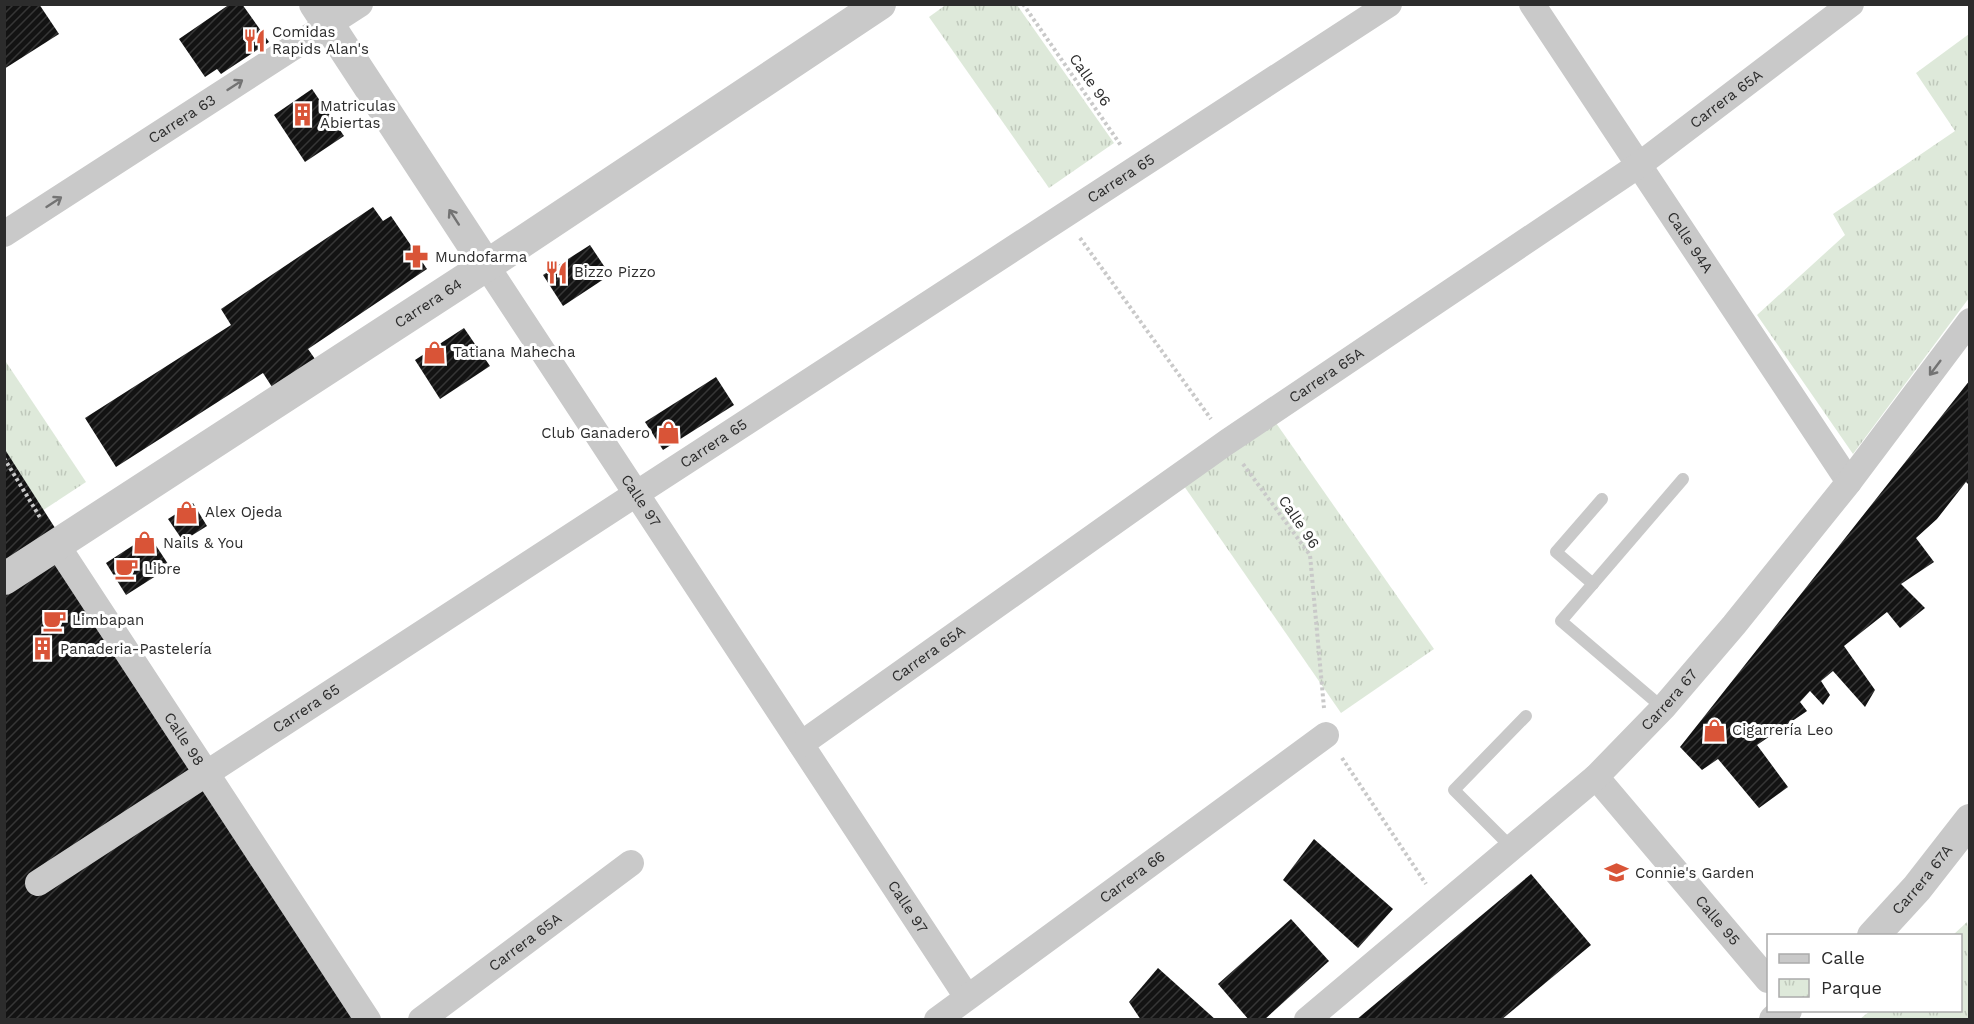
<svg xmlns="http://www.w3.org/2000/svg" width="1974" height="1024" viewBox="0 0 1974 1024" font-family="'Work Sans',sans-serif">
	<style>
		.park { fill: url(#park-tufts) }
		.building { fill: url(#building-hatch) }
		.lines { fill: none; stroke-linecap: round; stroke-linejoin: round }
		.path { stroke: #c9c9c9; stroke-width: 4; stroke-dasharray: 3 3; stroke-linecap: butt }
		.service { stroke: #c9c9c9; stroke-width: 12 }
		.minor { stroke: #c9c9c9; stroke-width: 26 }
		.tertiary { stroke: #c9c9c9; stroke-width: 32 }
		.oneway { stroke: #737373 }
		.labels { text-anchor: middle; stroke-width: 6; stroke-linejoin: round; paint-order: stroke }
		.poi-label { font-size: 15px; fill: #2c2c2c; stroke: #fff; text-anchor: start }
		.street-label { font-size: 15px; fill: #2c2c2c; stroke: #fff }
	</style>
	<defs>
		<pattern id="park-tufts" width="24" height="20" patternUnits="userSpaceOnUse" patternTransform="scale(1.5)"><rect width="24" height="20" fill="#dee9da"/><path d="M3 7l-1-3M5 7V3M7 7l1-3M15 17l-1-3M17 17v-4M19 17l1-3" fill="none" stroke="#bfc8bb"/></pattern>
		<pattern id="building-hatch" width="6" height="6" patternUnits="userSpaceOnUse" patternTransform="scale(1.5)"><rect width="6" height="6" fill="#131313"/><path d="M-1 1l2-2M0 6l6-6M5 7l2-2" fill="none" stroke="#363636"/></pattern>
	</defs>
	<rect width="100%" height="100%" fill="#fff"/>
	<g class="park">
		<path d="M947 4 1017 5 1114 143 1049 188 929 17Z"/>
		<path d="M1969 34V298L1853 454 1757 315 1845 235 1833 214 1955 131 1916 73Z"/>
		<path d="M4 359 86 482 7 534 4 531Z"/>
		<path d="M1276 423 1434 649 1341 713 1184 486Z"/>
		<path d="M1967 922 1970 938 1969 1019H1860L1870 1011 1960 1010V936L1953 935Z"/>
	</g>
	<g class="building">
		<path d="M4 4H39L59 34 4 69Z"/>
		<path d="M230 4H242L269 42 221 74 217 69 205 77 179 39Z"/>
		<path d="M312 89 344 136 305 162 274 115Z"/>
		<path d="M373 207 383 221 391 216 427 269 308 349 315 359 272 387 263 373 116 467 85 418 231 325 221 309Z"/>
		<path d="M590 245 610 275 563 306 543 275Z"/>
		<path d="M464 328 490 366 440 399 415 360Z"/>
		<path d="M716 377 734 405 663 450 645 422Z"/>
		<path d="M1970 380V486L1966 482 1937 519 1916 538 1934 562 1901 584 1925 608 1900 628 1887 612 1844 646 1875 690 1865 707 1833 671 1821 681 1830 695 1823 705 1810 691 1800 702 1807 711 1757 745 1788 787 1759 808 1718 759 1702 770 1680 747Z"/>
		<path d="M4 448 369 1020H4Z"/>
		<path d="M193 503 207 526 183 541 168 519Z"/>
		<path d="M149 535 170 567 126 595 106 563Z"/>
		<path d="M1314 839 1393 909 1358 948 1283 880Z"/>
		<path d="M1531 874 1591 945 1501 1020H1356Z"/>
		<path d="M1291 919 1329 961 1264 1020H1249L1218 984Z"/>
		<path d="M1158 968 1216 1020H1141L1129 1002Z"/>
	</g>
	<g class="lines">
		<g class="path">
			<path d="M1023 4 1122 147"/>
			<path d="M1080 238 1211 419"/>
			<path d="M4 458 41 519"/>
			<path d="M1243 464 1310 555 1324 708"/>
			<path d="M1342 758 1426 884"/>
		</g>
		<g class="service">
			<path d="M1593 584 1556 552 1602 499"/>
			<path d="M1663 708 1561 621 1683 479"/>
			<path d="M1512 848 1454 790 1526 716"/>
		</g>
		<g class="minor">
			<path id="s1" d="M1532 4 1849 482"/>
			<path id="s2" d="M4 234 360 4"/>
			<path id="s3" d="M486 265 967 997"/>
			<path id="s4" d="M57 545 368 1020"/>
			<path id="s5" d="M801 744 1227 442 1639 165 1851 4"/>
			<path id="s6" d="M1596 777 1768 980"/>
			<path id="s7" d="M38 883 1389 4"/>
			<path id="s8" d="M421 1020 631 863"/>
			<path id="s9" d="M937 1020 1326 735"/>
			<path id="s10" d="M1307 1020 1596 777 1663 708 1734 625 1849 482 1970 321"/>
		</g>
		<g class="tertiary">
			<path d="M315 4 486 265"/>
			<path id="s11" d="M4 579 501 256 880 4"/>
			<path id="s12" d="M1873 936 1917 888 1970 820"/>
			<path d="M1775 1020 1786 1010"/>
		</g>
	</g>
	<defs><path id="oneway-shaft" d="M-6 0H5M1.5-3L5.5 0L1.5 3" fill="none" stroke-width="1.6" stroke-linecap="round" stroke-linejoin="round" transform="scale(1.5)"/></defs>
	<g class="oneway">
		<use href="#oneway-shaft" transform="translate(235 85) rotate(-33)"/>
		<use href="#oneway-shaft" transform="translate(54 202) rotate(-33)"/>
		<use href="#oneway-shaft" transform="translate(454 217) rotate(-123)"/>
		<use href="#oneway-shaft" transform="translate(1935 368) rotate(127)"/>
	</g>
	<defs>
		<symbol id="restaurant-bare" viewBox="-9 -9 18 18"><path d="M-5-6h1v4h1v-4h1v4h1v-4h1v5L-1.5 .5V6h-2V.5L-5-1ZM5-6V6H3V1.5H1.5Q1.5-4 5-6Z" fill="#d95437" stroke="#fff" stroke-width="2.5" paint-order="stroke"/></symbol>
		<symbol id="building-bare" viewBox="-9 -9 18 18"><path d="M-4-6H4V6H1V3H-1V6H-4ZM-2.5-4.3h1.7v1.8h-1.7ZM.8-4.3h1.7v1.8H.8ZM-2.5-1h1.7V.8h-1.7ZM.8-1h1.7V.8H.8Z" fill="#d95437" stroke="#fff" stroke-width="2.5" paint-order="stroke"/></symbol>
		<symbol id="pharmacy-bare" viewBox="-9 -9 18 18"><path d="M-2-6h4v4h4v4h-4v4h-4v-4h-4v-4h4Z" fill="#d95437" stroke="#fff" stroke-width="2.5" paint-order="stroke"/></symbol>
		<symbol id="shop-bare" viewBox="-9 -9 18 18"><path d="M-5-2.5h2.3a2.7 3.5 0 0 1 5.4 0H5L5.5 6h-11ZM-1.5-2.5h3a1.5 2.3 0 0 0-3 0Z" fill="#d95437" stroke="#fff" stroke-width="2.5" paint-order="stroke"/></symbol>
		<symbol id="cafe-bare" viewBox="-9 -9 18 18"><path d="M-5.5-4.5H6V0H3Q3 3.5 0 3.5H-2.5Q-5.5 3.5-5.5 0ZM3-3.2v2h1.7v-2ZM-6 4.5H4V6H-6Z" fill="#d95437" stroke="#fff" stroke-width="2.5" paint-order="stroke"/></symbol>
		<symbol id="school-bare" viewBox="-9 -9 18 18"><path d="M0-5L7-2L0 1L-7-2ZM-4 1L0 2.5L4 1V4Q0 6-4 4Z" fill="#d95437" stroke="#fff" stroke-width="2.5" paint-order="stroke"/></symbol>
	</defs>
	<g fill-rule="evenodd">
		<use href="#restaurant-bare" x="238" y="24" width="33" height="33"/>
		<use href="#building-bare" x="286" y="98" width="33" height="33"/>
		<use href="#pharmacy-bare" x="400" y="240" width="33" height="33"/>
		<use href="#restaurant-bare" x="540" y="256" width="33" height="33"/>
		<use href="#shop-bare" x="418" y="336" width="33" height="33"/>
		<use href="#shop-bare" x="652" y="416" width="33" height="33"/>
		<use href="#shop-bare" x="170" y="496" width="33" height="33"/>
		<use href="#shop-bare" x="128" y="526" width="33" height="33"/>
		<use href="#cafe-bare" x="110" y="552" width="33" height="33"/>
		<use href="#cafe-bare" x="38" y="604" width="33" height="33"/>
		<use href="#building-bare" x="26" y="632" width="33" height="33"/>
		<use href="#shop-bare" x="1698" y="714" width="33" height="33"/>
		<use href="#school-bare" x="1600" y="856" width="33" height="33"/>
	</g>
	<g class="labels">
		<g class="poi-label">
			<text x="272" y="37">Comidas<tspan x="272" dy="17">Rapids Alan's</tspan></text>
			<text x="320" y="111">Matriculas<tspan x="320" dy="17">Abiertas</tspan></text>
			<text x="435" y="262">Mundofarma</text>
			<text x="574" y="277">Bizzo Pizzo</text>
			<text x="453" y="357">Tatiana Mahecha</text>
			<text x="650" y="438" text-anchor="end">Club Ganadero</text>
			<text x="205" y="517">Alex Ojeda</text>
			<text x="163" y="548">Nails &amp; You</text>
			<text x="144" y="574">Libre</text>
			<text x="72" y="625">Limbapan</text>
			<text x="60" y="654">Panaderia-Pastelería</text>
			<text x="1732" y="735">Cigarrería Leo</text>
			<text x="1635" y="878">Connie's Garden</text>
		</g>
		<g class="street-label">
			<text transform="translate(1090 80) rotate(55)" y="5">Calle 96</text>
			<text dy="5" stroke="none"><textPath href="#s5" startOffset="1128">Carrera 65A</textPath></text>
			<text dy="5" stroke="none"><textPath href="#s2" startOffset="212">Carrera 63</textPath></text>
			<text dy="5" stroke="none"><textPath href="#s7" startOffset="1292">Carrera 65</textPath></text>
			<text dy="5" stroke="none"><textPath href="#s1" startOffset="286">Calle 94A</textPath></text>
			<text dy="5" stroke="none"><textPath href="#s11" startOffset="506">Carrera 64</textPath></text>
			<text dy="5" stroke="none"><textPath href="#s5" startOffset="642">Carrera 65A</textPath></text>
			<text dy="5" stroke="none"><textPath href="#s7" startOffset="806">Carrera 65</textPath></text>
			<text dy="5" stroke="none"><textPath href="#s3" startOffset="282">Calle 97</textPath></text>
			<text transform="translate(1299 522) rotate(56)" y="5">Calle 96</text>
			<text dy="5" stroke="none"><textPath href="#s5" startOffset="156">Carrera 65A</textPath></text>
			<text dy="5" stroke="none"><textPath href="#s10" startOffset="484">Carrera 67</textPath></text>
			<text dy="5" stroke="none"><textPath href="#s7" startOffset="320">Carrera 65</textPath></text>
			<text dy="5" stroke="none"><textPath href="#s4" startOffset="232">Calle 98</textPath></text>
			<text dy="5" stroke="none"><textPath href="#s9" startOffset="242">Carrera 66</textPath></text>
			<text dy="5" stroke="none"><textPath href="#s12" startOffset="75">Carrera 67A</textPath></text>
			<text dy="5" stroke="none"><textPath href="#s3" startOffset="768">Calle 97</textPath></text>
			<text dy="5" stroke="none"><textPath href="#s6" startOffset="188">Calle 95</textPath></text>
			<text dy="5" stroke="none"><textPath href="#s8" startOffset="130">Carrera 65A</textPath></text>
		</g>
	</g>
	<rect width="1974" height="1024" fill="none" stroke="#2c2c2c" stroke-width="12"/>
	<rect x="1767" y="934" width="195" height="78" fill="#ffffff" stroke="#ababab" stroke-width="1.5"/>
	<rect x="1779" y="954" width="30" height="9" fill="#c9c9c9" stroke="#ababab" stroke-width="1.5"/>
	<text x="1821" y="964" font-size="18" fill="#2c2c2c">Calle</text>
	<rect x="1779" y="979" width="30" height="18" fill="url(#park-tufts)" stroke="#ababab" stroke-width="1.5"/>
	<text x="1821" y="994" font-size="18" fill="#2c2c2c">Parque</text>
</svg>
